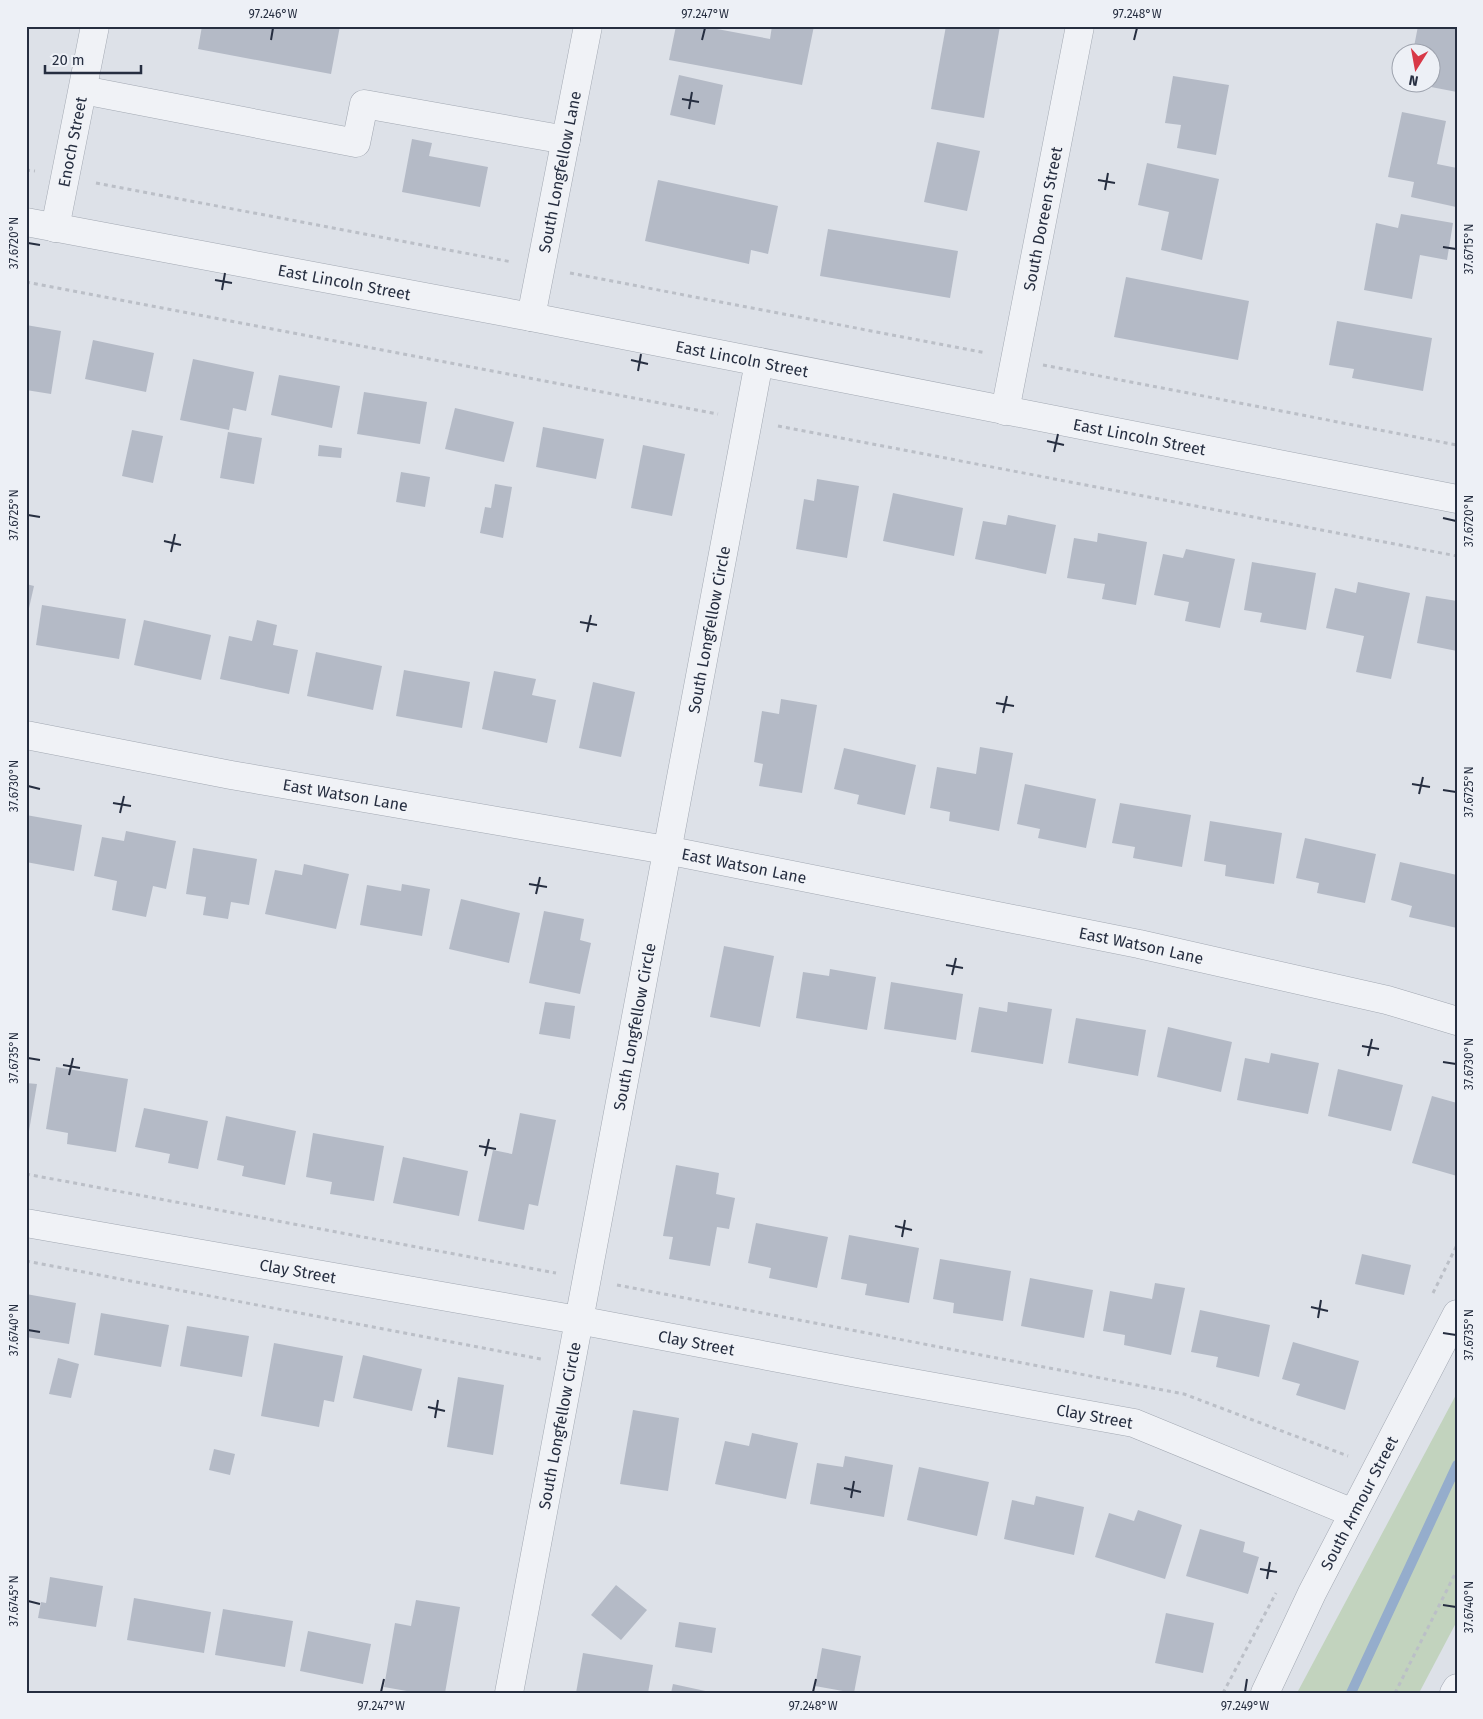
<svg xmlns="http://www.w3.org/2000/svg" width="1483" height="1719" viewBox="0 0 1483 1719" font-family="'Fira Sans',sans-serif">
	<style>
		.green { fill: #c2d3be }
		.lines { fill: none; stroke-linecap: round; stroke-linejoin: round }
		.stream { stroke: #95adcc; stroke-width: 10 }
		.building { fill: #b4bac6 }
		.minor-casing { stroke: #a2a8b2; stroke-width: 29 }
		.path { stroke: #bbbfc7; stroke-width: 3; stroke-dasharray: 4 4; stroke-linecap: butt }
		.minor { stroke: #f0f2f6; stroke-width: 28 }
		.ticks { fill: none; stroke: #262e40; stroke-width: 2 }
		.labels { text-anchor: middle; stroke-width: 4; stroke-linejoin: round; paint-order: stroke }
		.street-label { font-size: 16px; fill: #262e40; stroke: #edf0f6 }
		.neatline { fill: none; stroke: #262e40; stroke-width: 2 }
		.ticks-label { font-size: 12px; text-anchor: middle; fill: #262e40 }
	</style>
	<rect width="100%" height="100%" fill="#dde1e8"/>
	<path class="green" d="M1457 1393V1621L1419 1693H1297Z"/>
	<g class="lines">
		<path class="stream" d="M1351 1693 1457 1465"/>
	</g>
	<g class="building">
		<path d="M202 26H340L331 74 198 49Z"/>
		<path d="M676 26H718L717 29 770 39 772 26H814L802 85 669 60Z"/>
		<path d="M946 26H1000L984 118 931 109Z"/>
		<path d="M1418 26H1457V92L1431 87 1433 76 1430 75V52H1413Z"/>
		<path d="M679 75 723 85 715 125 670 115Z"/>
		<path d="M1173 76 1229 85 1216 155 1177 148 1181 125 1165 123Z"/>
		<path d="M1402 112 1446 121 1437 164 1457 168 1456 207 1411 197 1414 182 1388 177Z"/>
		<path d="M412 139 432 143 429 156 488 167 480 207 402 192Z"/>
		<path d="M937 142 980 151 967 211 924 202Z"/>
		<path d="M1147 163 1219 179 1202 260 1161 250 1169 212 1138 205Z"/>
		<path d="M658 180 778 206 768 254 751 250 749 264 645 241Z"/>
		<path d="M1401 214 1453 223 1447 260 1420 255 1412 299 1364 290 1376 223 1398 228Z"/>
		<path d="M828 229 958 251 950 298 820 276Z"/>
		<path d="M1126 277 1249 301 1238 360 1114 337Z"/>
		<path d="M1337 321 1432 338 1423 391 1352 378 1354 369 1329 365Z"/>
		<path d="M26 325 61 331 51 394 26 390Z"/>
		<path d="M93 340 154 353 146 392 85 379Z"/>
		<path d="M193 359 254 372 246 411 233 408 229 430 180 420Z"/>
		<path d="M279 375 340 386 332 428 271 415Z"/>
		<path d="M364 392 427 402 420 444 357 434Z"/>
		<path d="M455 408 514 422 504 462 445 449Z"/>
		<path d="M543 427 604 439 596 479 536 467Z"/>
		<path d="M132 430 163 436 153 483 122 476Z"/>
		<path d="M228 432 262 438 254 484 220 478Z"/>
		<path d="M319 445 342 448 341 458 318 456Z"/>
		<path d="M643 445 685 454 672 516 631 508Z"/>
		<path d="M401 472 430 477 425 507 396 502Z"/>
		<path d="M817 479 859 486 847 558 796 549 804 499 814 501Z"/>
		<path d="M495 484 512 487 503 538 480 533 485 507 491 508Z"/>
		<path d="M893 493 963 508 954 556 883 541Z"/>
		<path d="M1008 515 1056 525 1046 574 975 559 983 521 1006 525Z"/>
		<path d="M1098 533 1147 542 1136 605 1102 599 1105 584 1067 578 1074 538 1097 542Z"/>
		<path d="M1186 549 1235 559 1220 628 1185 621 1189 602 1154 595 1163 554 1183 558Z"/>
		<path d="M1252 562 1316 573 1306 630 1260 622 1262 613 1244 610Z"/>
		<path d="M1358 582 1410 593 1391 679 1356 672 1364 636 1326 628 1335 588 1356 593Z"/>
		<path d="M26 584 34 586 27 617H26Z"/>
		<path d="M1426 596 1457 601V651L1417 643Z"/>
		<path d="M42 605 126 619 119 659 36 645Z"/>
		<path d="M144 620 211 635 201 680 134 665Z"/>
		<path d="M257 620 277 625 273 645 298 650 289 694 220 679 229 636 252 641Z"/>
		<path d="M316 652 382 666 373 710 307 696Z"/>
		<path d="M404 670 470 682 462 728 396 716Z"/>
		<path d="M494 671 536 679 532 695 556 700 547 743 482 729Z"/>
		<path d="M593 682 635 692 621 757 579 748Z"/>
		<path d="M781 699 817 705 802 793 759 786 763 764 754 762 762 711 779 714Z"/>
		<path d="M980 747 1013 753 999 831 949 821 950 812 930 808 937 767 976 774Z"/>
		<path d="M844 748 916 765 905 815 857 804 859 795 834 789Z"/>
		<path d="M1025 784 1096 799 1086 848 1038 838 1040 829 1017 824Z"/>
		<path d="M1120 803 1191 815 1182 867 1133 858 1135 847 1112 843Z"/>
		<path d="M26 815 82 825 74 871 26 862Z"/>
		<path d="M1210 821 1282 833 1274 884 1225 876 1226 865 1204 861Z"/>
		<path d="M126 831 176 841 166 889 153 886 146 917 112 910 117 881 94 876 102 837 124 841Z"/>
		<path d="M1305 838 1376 854 1365 903 1317 893 1319 883 1296 878Z"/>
		<path d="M193 848 257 859 249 905 231 902 228 919 203 915 206 897 186 894Z"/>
		<path d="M1400 862 1457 875V928L1409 917 1412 906 1391 900Z"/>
		<path d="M304 864 349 874 336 929 265 914 275 870 302 875Z"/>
		<path d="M402 884 430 889 422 936 360 925 367 885 401 891Z"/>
		<path d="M461 899 520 913 509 963 449 949Z"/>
		<path d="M544 911 584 919 580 940 591 943 580 994 529 983Z"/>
		<path d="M724 946 774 956 760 1027 710 1017Z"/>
		<path d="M830 969 876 977 867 1030 796 1018 803 972 829 976Z"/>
		<path d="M891 982 963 994 956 1040 884 1029Z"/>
		<path d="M545 1002 575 1006 570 1039 539 1034Z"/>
		<path d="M1008 1002 1052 1009 1043 1064 971 1052 979 1007 1007 1012Z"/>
		<path d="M1076 1018 1146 1030 1138 1076 1068 1063Z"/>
		<path d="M1168 1027 1232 1042 1221 1092 1157 1077Z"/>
		<path d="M1271 1053 1319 1063 1308 1114 1237 1100 1245 1058 1269 1063Z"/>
		<path d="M56 1067 128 1079 116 1152 67 1144 68 1133 46 1129Z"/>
		<path d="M1338 1069 1403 1085 1391 1131 1328 1116Z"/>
		<path d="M26 1083 37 1084 29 1131H26Z"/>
		<path d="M1432 1096 1457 1103V1176L1412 1163Z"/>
		<path d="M144 1108 208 1121 198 1169 168 1163 170 1154 135 1147Z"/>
		<path d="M520 1113 556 1120 538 1206 529 1204 524 1230 478 1221 493 1150 512 1154Z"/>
		<path d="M226 1116 296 1131 285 1185 242 1176 244 1166 217 1160Z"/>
		<path d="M313 1133 384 1146 374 1201 330 1194 332 1182 306 1177Z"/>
		<path d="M403 1157 468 1171 459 1216 393 1203Z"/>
		<path d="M676 1165 719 1173 716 1194 735 1198 729 1229 717 1227 710 1266 669 1259 673 1237 663 1236Z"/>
		<path d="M756 1223 828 1237 817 1288 769 1278 771 1268 748 1263Z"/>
		<path d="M849 1235 919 1248 909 1303 865 1295 867 1284 841 1279Z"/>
		<path d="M1362 1254 1411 1265 1404 1295 1355 1284Z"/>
		<path d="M940 1259 1011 1271 1003 1321 953 1313 954 1303 933 1299Z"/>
		<path d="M1030 1278 1093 1290 1084 1338 1021 1326Z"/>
		<path d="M1155 1283 1185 1288 1171 1355 1124 1345 1125 1335 1103 1331 1110 1291 1152 1299Z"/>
		<path d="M26 1294 76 1303 69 1344 26 1337Z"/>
		<path d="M1200 1310 1270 1325 1259 1377 1216 1367 1218 1357 1191 1352Z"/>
		<path d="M101 1313 169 1325 161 1367 94 1355Z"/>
		<path d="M187 1326 249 1336 242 1377 180 1366Z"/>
		<path d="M1293 1342 1359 1361 1345 1410 1296 1395 1300 1384 1282 1379Z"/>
		<path d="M274 1343 343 1356 334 1402 324 1400 319 1427 261 1416Z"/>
		<path d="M363 1355 422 1369 412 1411 353 1398Z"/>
		<path d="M58 1358 79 1364 71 1398 49 1394Z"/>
		<path d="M458 1377 504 1385 493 1455 447 1447Z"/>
		<path d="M633 1410 679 1418 668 1491 620 1484Z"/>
		<path d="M752 1433 798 1443 786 1499 715 1484 725 1441 749 1446Z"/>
		<path d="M214 1449 235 1454 230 1475 209 1470Z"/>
		<path d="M845 1456 893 1465 884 1517 810 1504 817 1463 843 1467Z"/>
		<path d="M919 1467 989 1482 977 1536 907 1520Z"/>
		<path d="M1036 1496 1084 1507 1074 1555 1004 1539 1012 1500 1034 1505Z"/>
		<path d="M1138 1510 1182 1525 1165 1579 1095 1557 1109 1513 1134 1521Z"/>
		<path d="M1200 1529 1245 1542 1243 1552 1259 1557 1248 1594 1186 1576Z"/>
		<path d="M50 1577 103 1586 96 1627 38 1618 41 1602 46 1603Z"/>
		<path d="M616 1585 647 1610 621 1640 591 1615Z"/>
		<path d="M134 1598 211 1612 204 1653 127 1640Z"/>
		<path d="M416 1600 460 1607 445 1693H418L384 1687 395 1623 411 1626Z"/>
		<path d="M223 1609 293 1621 285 1667 215 1655Z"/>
		<path d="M1166 1613 1214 1623 1203 1673 1155 1663Z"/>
		<path d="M679 1622 716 1628 712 1653 675 1647Z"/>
		<path d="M308 1631 371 1644 363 1684 300 1671Z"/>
		<path d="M822 1648 861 1656 854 1693 815 1686Z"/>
		<path d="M583 1653 653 1665 648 1693H576Z"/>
		<path d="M673 1684 710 1692 709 1693H671Z"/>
	</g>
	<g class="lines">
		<defs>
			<g id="minor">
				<path d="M83 90 356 143 364 104 566 140"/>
				<path id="s1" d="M26 222 531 317 1457 499"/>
				<path id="s2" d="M55 228 95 26"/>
				<path id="s3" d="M531 317 588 26"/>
				<path id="s4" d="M1005 411 1080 26"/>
				<path id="s5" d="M26 735 231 775 666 850 1139 944 1387 1000 1457 1021"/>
				<path id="s6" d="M26 1223 578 1320 857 1373 1134 1423 1353 1513"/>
				<path id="s7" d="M509 1693 759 362"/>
				<path id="s8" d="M1265 1693 1312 1593 1457 1314"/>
				<path d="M1454 1693 1457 1688"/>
			</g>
		</defs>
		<use href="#minor" class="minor-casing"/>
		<g class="path">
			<path d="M26 170 35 171"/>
			<path d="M96 183 512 262"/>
			<path d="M570 273 986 353"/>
			<path d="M26 282 718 414"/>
			<path d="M1043 365 1457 445"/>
			<path d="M778 426 1457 556"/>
			<path d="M26 1174 556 1273"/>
			<path d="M26 1261 541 1359"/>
			<path d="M617 1285 1184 1394 1348 1456"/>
			<path d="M1433 1293 1457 1245"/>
			<path d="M1223 1693 1276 1593"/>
			<path d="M1395 1693 1457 1570"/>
		</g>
		<use href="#minor" class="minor"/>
	</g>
	<path class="ticks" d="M271 40 273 28M702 40 705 28M1134 40 1137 28M682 99 699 102M689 109 692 92M1098 180 1115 183M1105 190 1108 173M28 243 40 245M1443 247 1456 249M215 280 232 283M222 290 225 273M631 360 648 364M638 371 641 354M1047 441 1064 445M1054 452 1058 434M28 515 40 517M1443 518 1456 521M164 541 181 545M171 552 175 534M580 622 597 625M587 632 591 615M996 703 1014 706M1003 713 1007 696M1412 784 1430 787M28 786 40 789M1443 790 1456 792M1419 794 1423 777M113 803 131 806M120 813 124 796M529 884 547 887M536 894 540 877M946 965 963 968M952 975 956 958M1362 1046 1379 1049M1368 1056 1372 1039M28 1058 40 1060M1443 1062 1456 1064M63 1065 80 1068M69 1075 73 1058M479 1146 496 1149M485 1156 489 1139M895 1226 912 1230M902 1237 905 1220M1311 1307 1328 1311M1318 1318 1321 1300M28 1330 40 1332M1443 1333 1456 1335M428 1407 445 1411M435 1418 438 1400M844 1488 861 1492M851 1498 854 1481M1260 1569 1277 1572M1267 1579 1270 1562M28 1601 40 1604M1443 1605 1456 1607M381 1692 384 1679M813 1692 816 1679M1245 1692 1247 1679"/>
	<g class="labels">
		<g class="street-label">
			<text dy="6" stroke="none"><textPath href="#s2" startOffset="88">Enoch Street</textPath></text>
			<text dy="6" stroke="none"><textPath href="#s3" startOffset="148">South Longfellow Lane</textPath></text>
			<text dy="6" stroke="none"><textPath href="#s4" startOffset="196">South Doreen Street</textPath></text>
			<text dy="6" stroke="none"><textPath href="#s1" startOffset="324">East Lincoln Street</textPath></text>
			<text dy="6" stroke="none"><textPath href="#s1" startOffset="729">East Lincoln Street</textPath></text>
			<text dy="6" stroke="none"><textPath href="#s1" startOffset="1134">East Lincoln Street</textPath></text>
			<text dy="6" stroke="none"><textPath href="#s7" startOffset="1082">South Longfellow Circle</textPath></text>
			<text dy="6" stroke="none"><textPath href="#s5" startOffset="325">East Watson Lane</textPath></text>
			<text dy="6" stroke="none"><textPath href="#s5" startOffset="730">East Watson Lane</textPath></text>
			<text dy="6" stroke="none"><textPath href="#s5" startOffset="1135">East Watson Lane</textPath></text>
			<text dy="6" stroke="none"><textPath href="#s7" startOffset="678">South Longfellow Circle</textPath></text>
			<text dy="6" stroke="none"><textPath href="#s6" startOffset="276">Clay Street</textPath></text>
			<text dy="6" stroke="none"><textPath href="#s6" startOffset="681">Clay Street</textPath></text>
			<text dy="6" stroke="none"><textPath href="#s6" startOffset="1086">Clay Street</textPath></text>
			<text dy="6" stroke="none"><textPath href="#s7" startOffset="272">South Longfellow Circle</textPath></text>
			<text dy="6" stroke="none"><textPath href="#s8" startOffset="212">South Armour Street</textPath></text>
		</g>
	</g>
	<rect width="1483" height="1719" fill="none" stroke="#edf0f6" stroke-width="55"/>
	<g transform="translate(1416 68) rotate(191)"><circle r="24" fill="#edf0f6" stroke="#9da2ad"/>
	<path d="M0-4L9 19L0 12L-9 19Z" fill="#d83847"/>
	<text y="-8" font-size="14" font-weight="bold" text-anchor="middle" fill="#262e40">N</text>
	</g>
	<path d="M45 65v8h96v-8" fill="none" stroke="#262e40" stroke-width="2.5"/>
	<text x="52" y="65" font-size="15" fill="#262e40" stroke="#edf0f6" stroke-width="4" paint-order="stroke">20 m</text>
	<rect x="28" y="28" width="1428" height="1664" class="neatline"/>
	<g class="ticks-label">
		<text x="273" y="18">97.246°W</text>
		<text x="705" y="18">97.247°W</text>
		<text x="1137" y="18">97.248°W</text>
		<text transform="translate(14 243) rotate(-90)" y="4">37.6720°N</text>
		<text transform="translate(1469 249) rotate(-90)" y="4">37.6715°N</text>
		<text transform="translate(14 515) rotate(-90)" y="4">37.6725°N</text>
		<text transform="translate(1469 521) rotate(-90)" y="4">37.6720°N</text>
		<text transform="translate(14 786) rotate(-90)" y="4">37.6730°N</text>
		<text transform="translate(1469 792) rotate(-90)" y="4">37.6725°N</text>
		<text transform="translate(14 1058) rotate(-90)" y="4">37.6735°N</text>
		<text transform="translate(1469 1064) rotate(-90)" y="4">37.6730°N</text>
		<text transform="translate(14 1330) rotate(-90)" y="4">37.6740°N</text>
		<text transform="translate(1469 1335) rotate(-90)" y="4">37.6735°N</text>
		<text transform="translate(14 1601) rotate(-90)" y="4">37.6745°N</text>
		<text transform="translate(1469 1607) rotate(-90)" y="4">37.6740°N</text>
		<text x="381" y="1710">97.247°W</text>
		<text x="813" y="1710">97.248°W</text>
		<text x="1245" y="1710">97.249°W</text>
	</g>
</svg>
